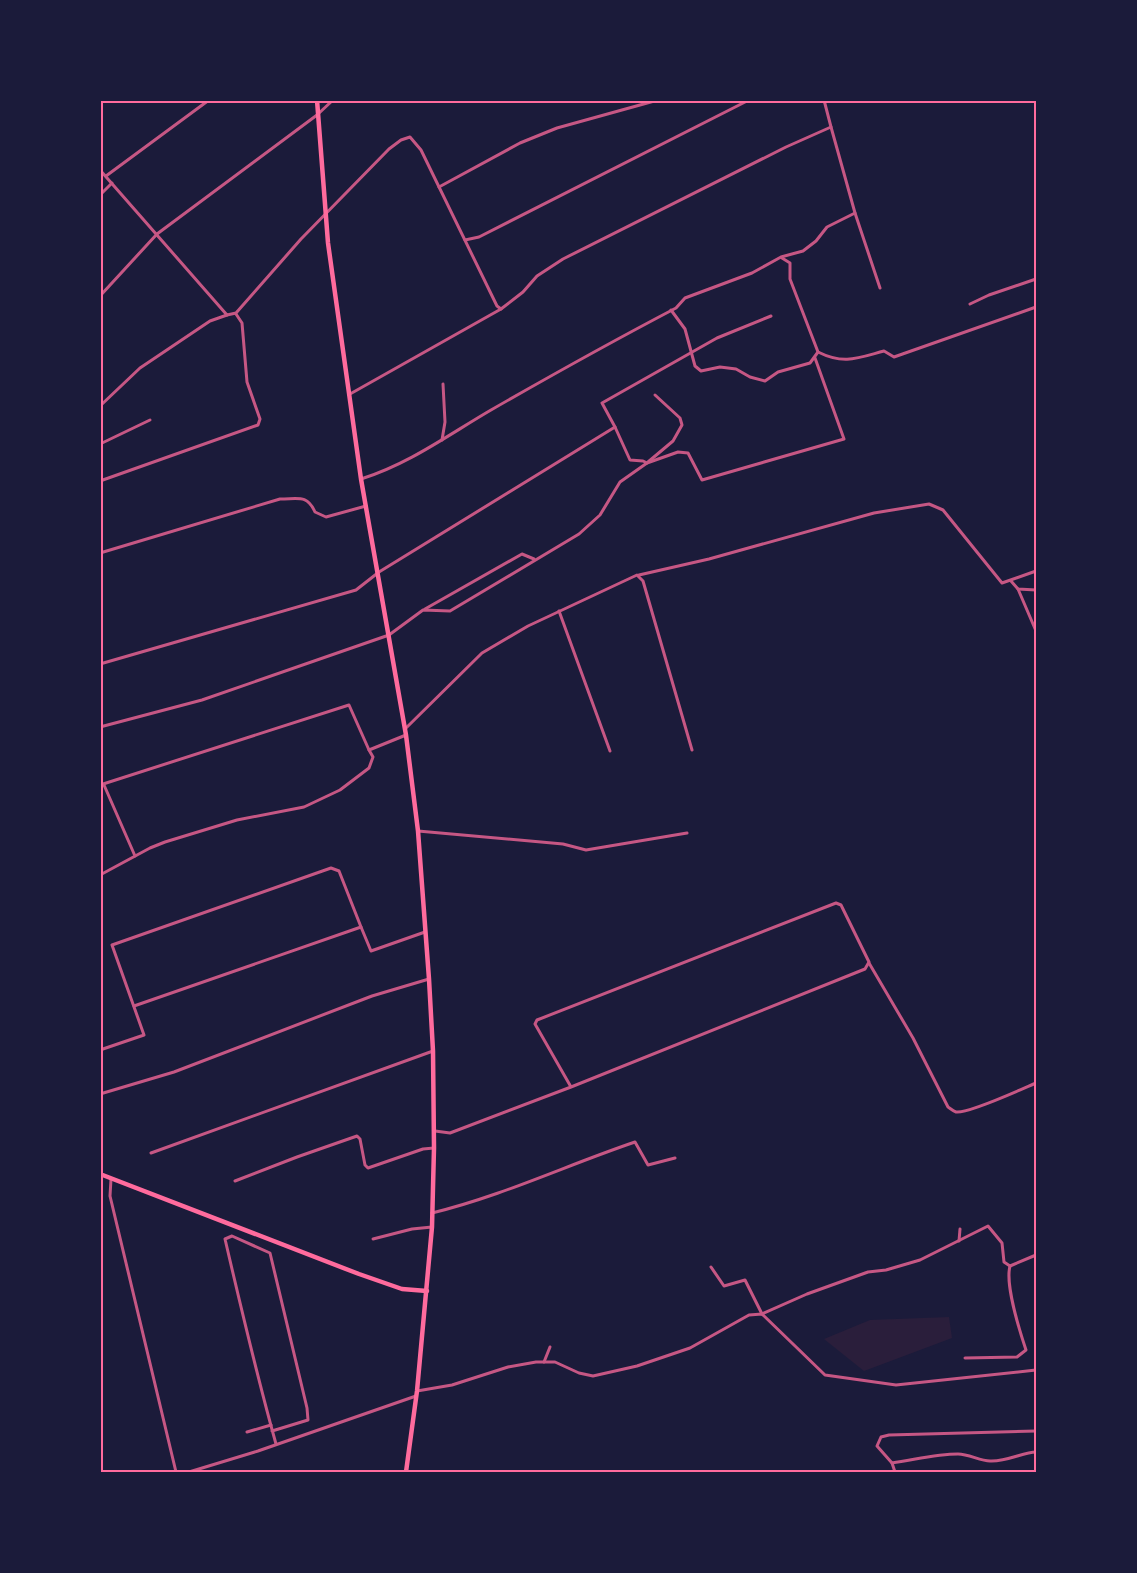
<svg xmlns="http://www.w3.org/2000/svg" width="1137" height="1573" viewBox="0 0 1137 1573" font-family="Helvetica,sans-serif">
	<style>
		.green { fill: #2a1e3b }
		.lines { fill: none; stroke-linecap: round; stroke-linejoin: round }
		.minor { stroke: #c65784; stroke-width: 3 }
		.secondary { stroke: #ff6b9d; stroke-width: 4.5 }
		.neatline { fill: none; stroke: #ff6b9d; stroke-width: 2 }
	</style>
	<rect width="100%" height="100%" fill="#1b1b3a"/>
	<path class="green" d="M949 1317 952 1338 864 1371 824 1339 870 1320Z"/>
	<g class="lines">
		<g class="minor">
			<path d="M824 100 831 127"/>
			<path d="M100 170 227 315 236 313 301 239 389 149 401 140 410 137 421 150 497 306 501 309 523 292 537 276 563 259 786 147 831 127 855 213 880 288"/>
			<path d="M106 176 209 100"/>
			<path d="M439 187 520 143 557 128 658 100"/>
			<path d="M100 195 112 183"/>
			<path d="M465 240 479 237 749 100"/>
			<path d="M782 258 790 263V279L818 352C844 365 858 358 884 351L894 357 1036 307"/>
			<path d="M100 296 157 234 317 115 333 100"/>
			<path d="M970 304 989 295 1036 279"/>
			<path d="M671 310 685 329 695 366 701 371 720 367 736 369 750 377 765 381 778 372 810 363 818 352"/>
			<path d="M350 394 501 309"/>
			<path d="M100 406 140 368 210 321 227 315"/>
			<path d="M615 427 602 403 717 338 771 316"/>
			<path d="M442 440 445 422 443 384"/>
			<path d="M100 444 150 420"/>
			<path d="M648 462 673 441 682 425 680 418 655 395"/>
			<path d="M647 463 678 452 688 453 702 480 844 439 815 358"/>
			<path d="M361 479C409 464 448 435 491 410 552 375 613 341 676 308L685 298 752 273 781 257 803 251 816 241 827 227 855 213"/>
			<path d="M100 481 258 425 260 419 247 382 242 323 236 314"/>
			<path d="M100 553 280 499C298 499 307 494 315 512L326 517 366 506"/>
			<path d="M639 575 709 559 874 513 929 504 943 510 1002 583 1036 571"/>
			<path d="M1011 581 1018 589 1036 590"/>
			<path d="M1018 589 1036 631"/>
			<path d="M425 609 522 554 534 559"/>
			<path d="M559 611 610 751"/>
			<path d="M100 664 356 590 379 572 615 427 630 460 643 461 647 463 620 482 600 515 579 534 450 611 423 610 389 635 202 700 100 727"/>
			<path d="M405 729 482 653 528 626 637 575 643 581 692 750"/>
			<path d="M100 785 349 705 369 750"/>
			<path d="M104 785 135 856"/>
			<path d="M418 831 563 844 586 850 687 833"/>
			<path d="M100 875 150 848 165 842 237 820 304 807 340 790 369 768 373 757 369 750 406 735"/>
			<path d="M869 963 913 1038 948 1107C951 1109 953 1111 956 1112 968 1114 1022 1089 1036 1083"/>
			<path d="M134 1006 361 927 371 951 425 932"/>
			<path d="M100 1050 144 1035 112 945 331 868 339 871 361 927"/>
			<path d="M100 1094 174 1072 372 996 429 979"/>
			<path d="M435 1131 450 1133 571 1087 865 969 869 962 841 905 836 903 537 1020 535 1024 571 1087"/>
			<path d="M151 1153 433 1051"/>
			<path d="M111 1179 110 1196 176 1472"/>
			<path d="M235 1181 297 1157 357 1136 360 1139 365 1165 368 1168 423 1149 434 1148"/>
			<path d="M432 1213C502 1196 567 1165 635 1142L648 1165 675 1158"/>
			<path d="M373 1239 412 1229 432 1227"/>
			<path d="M959 1241 960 1229"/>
			<path d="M711 1267 724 1286 745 1280 762 1314 807 1294 868 1272 886 1270 920 1260 988 1226 1002 1243 1004 1262 1010 1266 1036 1255"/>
			<path d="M965 1358 1017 1357 1026 1350C1020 1332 1005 1284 1010 1266"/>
			<path d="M544 1362 550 1347"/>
			<path d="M417 1391 452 1385 508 1367 536 1362H555L579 1373 593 1376 637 1366 690 1348 749 1315 762 1314 825 1375 896 1385 1036 1370"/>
			<path d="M272 1431 308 1420 307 1408 270 1253 232 1236 225 1239C241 1308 257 1376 276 1444"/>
			<path d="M1036 1431 889 1435 881 1437 877 1446 892 1463C914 1460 936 1454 958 1454 969 1454 980 1461 990 1461 1006 1462 1024 1452 1036 1452"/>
			<path d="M247 1432 271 1425"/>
			<path d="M892 1463 895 1472"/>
			<path d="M189 1472 258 1451 416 1396"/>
		</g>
		<g class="secondary">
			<path d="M317 100 328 243 361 479 406 735 418 831 429 979 433 1051 434 1148 432 1227 417 1391 406 1472"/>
			<path d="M100 1174 359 1274 402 1289 427 1291"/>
		</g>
	</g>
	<rect width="1137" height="1573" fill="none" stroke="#1b1b3a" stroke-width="204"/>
	<rect x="102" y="102" width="933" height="1369" class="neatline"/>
</svg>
